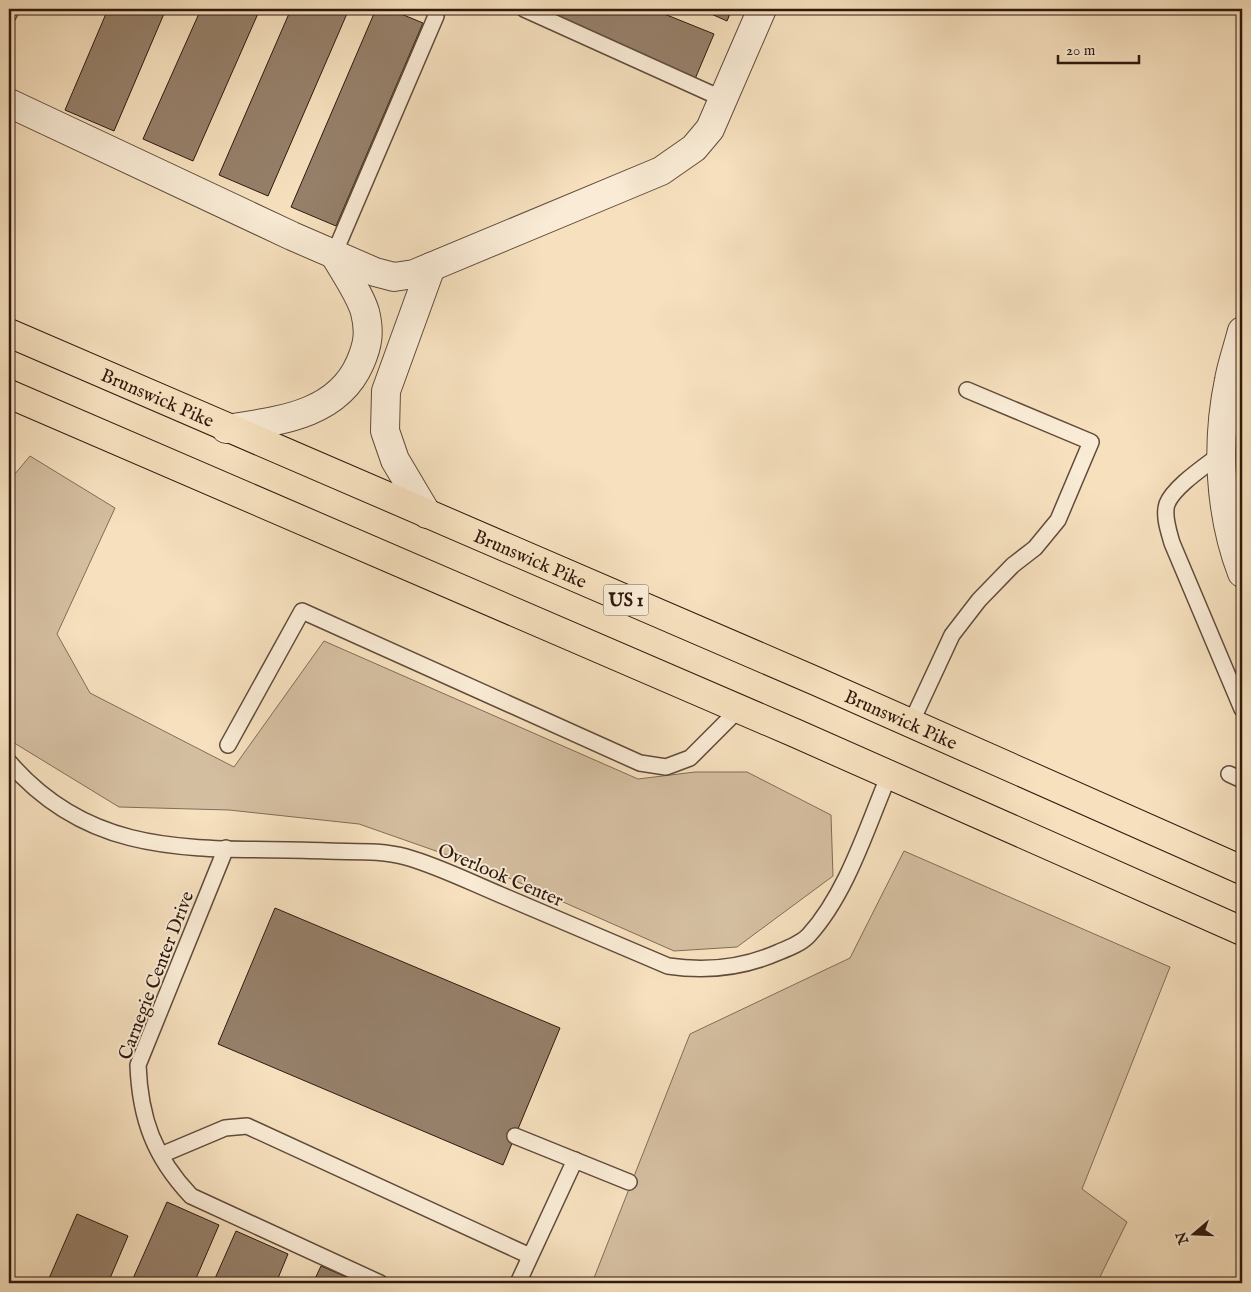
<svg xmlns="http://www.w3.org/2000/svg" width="1251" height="1292" viewBox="0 0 1251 1292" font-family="'IM FELL English',serif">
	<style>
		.green { fill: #d4bea0; stroke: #826c57 }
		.building { fill: #96806a; stroke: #2f190e }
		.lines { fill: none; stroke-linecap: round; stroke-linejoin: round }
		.service-casing { stroke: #614b3a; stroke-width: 18 }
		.minor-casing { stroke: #614b3a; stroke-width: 30 }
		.trunk-casing { stroke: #2f190e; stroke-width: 30 }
		.service { stroke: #f9ebd5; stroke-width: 15 }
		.minor { stroke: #f9ebd5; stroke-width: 28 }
		.trunk { stroke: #f6e0be; stroke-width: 28 }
		.labels { text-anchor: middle; stroke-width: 4; stroke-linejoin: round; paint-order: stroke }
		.shield { fill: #f9ebd5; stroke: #6c584a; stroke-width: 1 }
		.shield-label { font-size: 18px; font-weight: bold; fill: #2f190e }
		.street-label { font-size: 19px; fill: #2f190e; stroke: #f9ebd5 }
	</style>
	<rect width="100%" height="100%" fill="#f6e0be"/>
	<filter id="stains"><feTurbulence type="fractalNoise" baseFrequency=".004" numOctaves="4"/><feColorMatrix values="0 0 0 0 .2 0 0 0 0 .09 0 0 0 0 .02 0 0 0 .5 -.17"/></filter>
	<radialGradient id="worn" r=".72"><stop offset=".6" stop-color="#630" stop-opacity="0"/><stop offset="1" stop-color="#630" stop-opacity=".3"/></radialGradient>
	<g class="green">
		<path d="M30 456 115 508 57 634 90 693 234 767 324 641 638 779 695 772H747L831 815 833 876 737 947 674 951 493 871 359 824 229 810 119 807 11 741 9 734V481Z"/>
		<path d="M904 851 1170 967 1082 1189 1127 1222 1097 1283H592L690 1034 850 958Z"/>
	</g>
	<g class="building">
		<path d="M108 9H166L114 131 65 110Z"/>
		<path d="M201 9H260L193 161 143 139Z"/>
		<path d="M291 9H349L268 196 219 175Z"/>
		<path d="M376 9H389L423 23 336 226 291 207Z"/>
		<path d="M524 9H652L714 34 695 79Z"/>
		<path d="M700 9H732L727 21Z"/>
		<path d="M275 908 560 1028 503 1165 218 1044Z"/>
		<path d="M167 1202 219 1225 194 1283H131Z"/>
		<path d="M77 1214 128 1236 108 1283H47Z"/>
		<path d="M236 1231 288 1254 276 1283H213Z"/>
		<path d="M321 1266 360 1283H313Z"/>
	</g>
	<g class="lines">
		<defs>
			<g id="service">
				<path d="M524 9 723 99"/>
				<path d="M9 14 11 9"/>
				<path d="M334 254 436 16 433 9"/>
				<path d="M1222 453C1207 465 1174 486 1167 504 1163 516 1169 532 1172 543L1242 709"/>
				<path d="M911 723 952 635 979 600 1013 565 1035 548 1058 520 1091 442 967 390"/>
				<path d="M228 745 302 611 640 763 666 767 690 758 739 709"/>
				<path d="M9 762C97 864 206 846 327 851 353 852 381 850 406 857 438 866 470 882 501 895 556 918 612 942 668 966 707 972 743 968 779 952 789 948 802 943 809 935 847 893 867 827 889 775"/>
				<path d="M1229 774 1242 780"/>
				<path d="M226 848 138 1065C140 1118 154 1157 191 1196L380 1283"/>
				<path d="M515 1136 629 1182"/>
				<path d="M161 1155 225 1128 247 1126 530 1256"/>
				<path d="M518 1283 575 1160"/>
			</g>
			<g id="minor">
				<path d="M9 103 292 236 375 272 394 277 414 274 661 171 694 148 710 129 762 9"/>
				<path d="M1242 331C1238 347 1232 363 1229 380 1216 442 1219 513 1242 573"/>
				<path d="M226 429C277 421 337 416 360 363 368 345 370 332 365 312 360 294 343 270 334 254"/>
				<path d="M427 514 395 460 385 431 386 391 431 267"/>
			</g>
			<g id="trunk">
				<path id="s1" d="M9 333 818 682 1242 870"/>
				<path d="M9 394 795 733 1242 931"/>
			</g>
		</defs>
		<use href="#service" class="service-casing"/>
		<use href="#minor" class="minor-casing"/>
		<use href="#trunk" class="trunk-casing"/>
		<use href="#service" class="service"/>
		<use href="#minor" class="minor"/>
		<use href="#trunk" class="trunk"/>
	</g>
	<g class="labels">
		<rect class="shield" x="603.5" y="584.5" width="45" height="31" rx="4"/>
		<g class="shield-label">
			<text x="626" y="606">US 1</text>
		</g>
		<g class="street-label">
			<text dy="7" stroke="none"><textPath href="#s1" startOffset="162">Brunswick Pike</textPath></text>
			<text dy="7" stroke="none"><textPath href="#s1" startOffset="568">Brunswick Pike</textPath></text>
			<text dy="7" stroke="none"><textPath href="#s1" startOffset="972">Brunswick Pike</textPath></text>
			<text transform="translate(501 874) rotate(23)" y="7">Overlook Center</text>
			<text transform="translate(155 975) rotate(-69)" y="7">Carnegie Center Drive</text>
		</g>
	</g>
	<rect width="1251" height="1292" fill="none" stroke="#f6e0be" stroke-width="30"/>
	<rect x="10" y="10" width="1231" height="1272" fill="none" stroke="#2f190e" stroke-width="2.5"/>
	<rect x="15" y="15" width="1221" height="1262" fill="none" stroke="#2f190e"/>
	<g transform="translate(1194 1234) rotate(251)" stroke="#f9ebd5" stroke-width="4" paint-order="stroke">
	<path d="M0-4L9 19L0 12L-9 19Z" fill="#2f190e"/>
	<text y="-8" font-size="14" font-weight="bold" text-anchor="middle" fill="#2f190e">N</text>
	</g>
	<path d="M1058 55v8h81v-8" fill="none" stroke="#2f190e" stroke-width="2.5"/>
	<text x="1066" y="55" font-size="15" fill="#2f190e" stroke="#f9ebd5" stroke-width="4" paint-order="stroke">20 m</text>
	<rect width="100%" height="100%" filter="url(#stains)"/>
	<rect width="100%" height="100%" fill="url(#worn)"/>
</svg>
